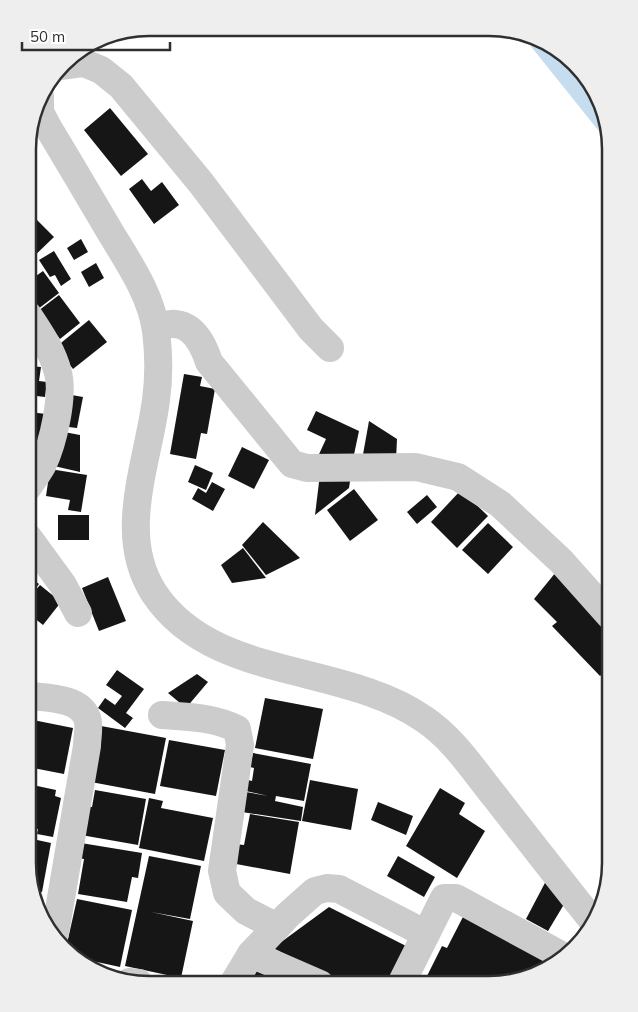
<svg xmlns="http://www.w3.org/2000/svg" width="638" height="1012" viewBox="0 0 638 1012" font-family="Mulish,sans-serif">
	<style>
		.water { fill: #c6ddef }
		.building { fill: #161616 }
		.lines { fill: none; stroke-linecap: round; stroke-linejoin: round }
		.minor { stroke: #ccc; stroke-width: 28 }
		.rim { fill: none; stroke: #2f2f2f; stroke-width: 2.5 }
	</style>
	<rect width="100%" height="100%" fill="#fff"/>
	<path class="water" d="M521 34 569 58 601 103 610 145Z"/>
	<g class="building">
		<path d="M110 108 148 154 121 176 84 130Z"/>
		<path d="M142 179 151 191 162 182 179 205 154 224 129 189Z"/>
		<path d="M32 215 54 237 28 262V218Z"/>
		<path d="M81 239 88 252 74 260 67 248Z"/>
		<path d="M54 251 71 279 61 286 55 275 50 277 39 260Z"/>
		<path d="M96 263 104 278 89 287 81 272Z"/>
		<path d="M43 271 59 293 38 309 28 296V286L31 284 29 281Z"/>
		<path d="M59 295 80 323 60 339 38 311Z"/>
		<path d="M89 320 107 342 73 369 56 347Z"/>
		<path d="M28 338 37 346 28 355Z"/>
		<path d="M29 366 41 367 39 381 47 382 45 397 28 395Z"/>
		<path d="M184 374 202 377 200 386 215 389 207 434 201 433 196 459 170 454Z"/>
		<path d="M66 394 83 397 77 428 60 426Z"/>
		<path d="M316 411 359 431 352 464 314 465 326 439 307 430Z"/>
		<path d="M28 412 47 414 41 446 28 445Z"/>
		<path d="M369 421 397 439 396 460H362Z"/>
		<path d="M64 432 80 435V472L54 466Z"/>
		<path d="M242 447 269 460 254 489 228 476Z"/>
		<path d="M195 465 213 473 206 490 188 482Z"/>
		<path d="M50 469 87 475 81 512 68 510 70 500 46 496Z"/>
		<path d="M320 474 351 475 349 488 315 515Z"/>
		<path d="M212 482 225 489 213 511 192 499 198 488 206 493Z"/>
		<path d="M354 489 378 520 350 541 327 510Z"/>
		<path d="M461 490 488 516 457 548 431 522Z"/>
		<path d="M427 495 437 507 417 524 407 512Z"/>
		<rect x="58" y="515" width="31" height="25"/>
		<path d="M263 522 300 558 266 575 242 545Z"/>
		<path d="M488 523 513 547 488 574 462 550Z"/>
		<path d="M243 548 266 578 232 583 221 565Z"/>
		<path d="M556 572 610 630V666L600 676 552 626 557 622 534 599Z"/>
		<path d="M28 576 39 584 28 598Z"/>
		<path d="M108 577 126 621 99 631 82 588Z"/>
		<path d="M40 585 61 602 43 625 28 613V599Z"/>
		<path d="M117 670 144 689 126 713 133 718 125 728 98 708 105 698 115 705 122 696 106 685Z"/>
		<path d="M197 674 208 682 186 708 168 693Z"/>
		<path d="M265 698 323 709 313 759 255 748Z"/>
		<path d="M28 719 73 728 64 774 28 767Z"/>
		<path d="M101 726 166 738 155 794 91 782Z"/>
		<path d="M169 740 225 750 216 796 160 786Z"/>
		<path d="M253 753 311 764 304 801 276 796 275 801 303 807 301 821 242 812 246 792 268 796 246 791 248 780 252 781 254 768 250 767Z"/>
		<path d="M310 780 358 789 351 830 302 821Z"/>
		<path d="M28 784 56 790 55 796 61 798 53 837 37 834 38 829 28 827Z"/>
		<path d="M440 788 465 803 459 814 485 831 457 878 406 846Z"/>
		<path d="M95 790 146 799 138 845 81 835 86 806 92 807Z"/>
		<path d="M149 798 163 801 161 808 213 818 204 861 139 848Z"/>
		<path d="M378 802 413 816 406 835 371 820Z"/>
		<path d="M250 814 299 822 290 874 231 863 235 844 244 845Z"/>
		<path d="M28 838 51 843 42 892 33 890 28 863Z"/>
		<path d="M81 843 142 853 138 878 132 877 127 902 78 894 84 859 78 858Z"/>
		<path d="M149 856 201 866 190 919 151 912 193 921 181 978 125 966Z"/>
		<path d="M398 856 435 877 424 897 387 876Z"/>
		<path d="M547 879 566 901 548 931 526 919Z"/>
		<path d="M34 894 40 896 37 910V909Z"/>
		<path d="M77 899 132 910 120 967 74 957 66 948Z"/>
		<path d="M329 907 410 948 391 984H343L273 948Z"/>
		<path d="M466 911 558 957 535 975 489 984H423L442 946 447 948Z"/>
		<path d="M250 962 293 984H239Z"/>
	</g>
	<g class="lines">
		<g class="minor">
			<path d="M62 66 84 63 101 70 121 86 201 183 311 329 330 348"/>
			<path d="M40 97V112L49 129C69 162 89 196 109 230 128 262 151 294 156 331 159 354 159 378 156 400 148 463 116 535 154 593 212 681 341 662 424 719 454 739 474 771 496 798 528 839 560 880 592 920"/>
			<path d="M156 329C185 313 201 337 209 362L292 464 307 468 416 467 458 477 500 504 561 561 610 616"/>
			<path d="M28 487C33 479 39 472 43 464 53 443 64 396 58 373 53 352 40 333 28 315"/>
			<path d="M28 537 63 585 78 613"/>
			<path d="M31 696C49 698 80 698 87 718 90 725 87 738 87 746L55 933"/>
			<path d="M162 715C188 717 213 717 237 729L240 745 222 871 227 893 246 911 277 927"/>
			<path d="M251 954 320 984"/>
			<path d="M129 982 139 983"/>
			<path d="M233 984 251 954 288 915 315 891 327 888 339 889 426 934"/>
			<path d="M401 984 444 898H456L561 955"/>
		</g>
	</g>
	<path d="M0 0H638V1012H0ZM149 36H489A113 113 0 0 1 602 149V863A113 113 0 0 1 489 976H149A113 113 0 0 1 36 863V149A113 113 0 0 1 149 36Z" fill="#eee" fill-rule="evenodd"/>
	<path class="rim" d="M149 36H489A113 113 0 0 1 602 149V863A113 113 0 0 1 489 976H149A113 113 0 0 1 36 863V149A113 113 0 0 1 149 36Z"/>
	<path d="M22 42v8h148v-8" fill="none" stroke="#2f2f2f" stroke-width="2.5"/>
	<text x="30" y="42" font-size="15" fill="#2f2f2f" stroke="#ffffff" stroke-width="4" paint-order="stroke">50 m</text>
</svg>
